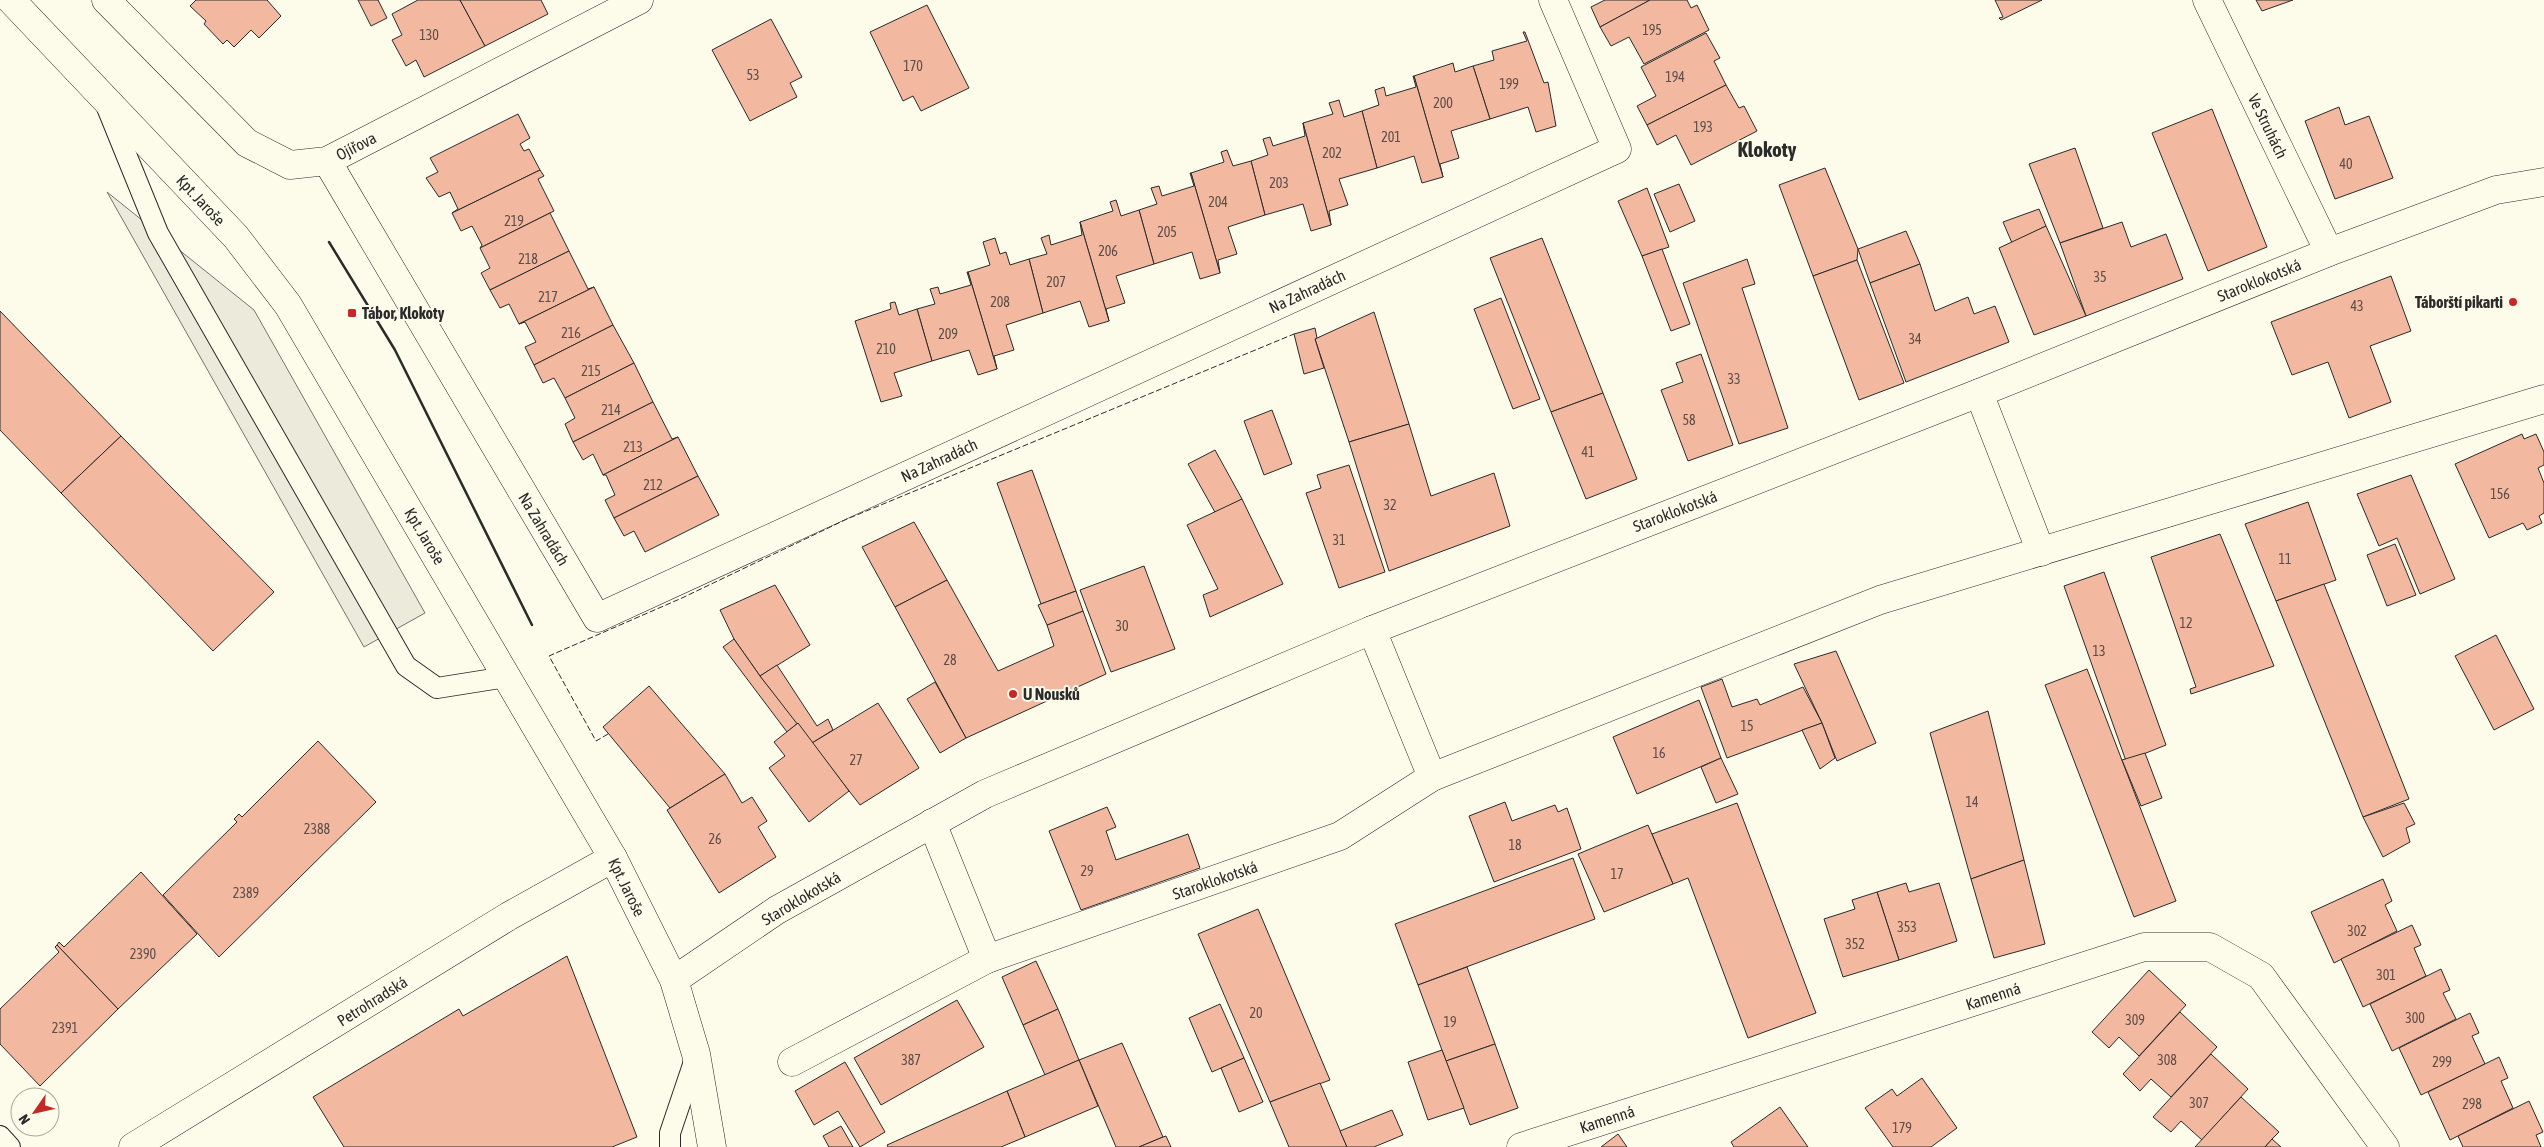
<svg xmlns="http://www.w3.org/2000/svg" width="2544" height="1147" viewBox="0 0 2544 1147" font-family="'Asap Condensed',sans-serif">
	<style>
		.parking { fill: #eceadb; stroke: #74746e }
		.building { fill: #f2b8a0; stroke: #2b2b2b }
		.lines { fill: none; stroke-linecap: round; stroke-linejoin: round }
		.service-casing { stroke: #2b2b2b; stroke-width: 22 }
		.minor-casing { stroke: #2b2b2b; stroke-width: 29 }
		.tertiary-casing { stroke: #2b2b2b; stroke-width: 29 }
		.service { stroke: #fdfbea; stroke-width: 20 }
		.minor { stroke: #fdfbea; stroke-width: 28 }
		.tertiary { stroke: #fdfbea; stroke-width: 28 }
		.fence { stroke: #2b2b2b; stroke-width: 1; stroke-dasharray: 6 2.5; stroke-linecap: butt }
		.wall { stroke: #2b2b2b; stroke-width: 2.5 }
		.poi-dot { fill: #c62828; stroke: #fdfbea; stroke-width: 2 }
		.labels { text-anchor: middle; stroke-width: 4; stroke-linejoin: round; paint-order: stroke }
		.number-label { font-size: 14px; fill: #5d4e48 }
		.street-label { font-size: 16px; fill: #2b2b2b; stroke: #fdfbea }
		.poi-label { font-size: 16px; font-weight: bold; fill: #2b2b2b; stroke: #fdfbea; text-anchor: start }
		.district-label { font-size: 21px; font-weight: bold; fill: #2b2b2b; stroke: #fdfbea }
	</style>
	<rect width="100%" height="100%" fill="#fdfbea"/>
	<path class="parking" d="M107 192 254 310 425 613 364 647Z"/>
	<g class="building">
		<path d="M196 0H267L281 16 259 38 251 30 234 47 227 40 223 44 204 24 206 21 190 6Z"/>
		<path d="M358 0H378L387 18 371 26Z"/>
		<path d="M418 0H460L485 46 424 77 416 60 406 66 392 40 402 35 392 14Z"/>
		<path d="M460 0H541L548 14 485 46Z"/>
		<path d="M1605 0H1650L1600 27 1591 7Z"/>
		<path d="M1650 0H1687L1691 8 1697 5 1709 30 1644 64 1629 37 1611 46 1600 27Z"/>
		<path d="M1995 0H2042L2001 20 1999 18 2003 17Z"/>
		<path d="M2256 0H2293L2262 11Z"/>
		<path d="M927 5 969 88 921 111 913 96 903 101 870 32Z"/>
		<path d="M771 19 802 77 790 83 797 97 750 121 712 50Z"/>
		<path d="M1523 32H1525L1544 83 1548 82 1556 126 1536 132 1528 107 1490 119 1473 66 1494 60 1492 51 1527 41Z"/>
		<path d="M1706 33 1720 58 1714 61 1726 85 1647 125 1637 106 1656 96 1641 67Z"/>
		<path d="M1453 63 1455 72 1473 66 1490 119 1451 131 1459 158 1440 164 1443 177 1414 76Z"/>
		<path d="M1413 76H1414L1443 177 1422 183 1414 156 1377 168 1362 111 1379 105 1375 90 1384 87 1386 96 1416 87Z"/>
		<path d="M1726 85 1739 108 1744 106 1757 131 1691 165 1676 135 1657 145 1647 125Z"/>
		<path d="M1339 100 1344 117 1362 111 1377 168 1339 179 1348 205 1329 211 1331 225 1303 123 1333 114 1329 103Z"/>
		<path d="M2339 107 2345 125 2369 116 2393 178 2335 199 2305 121Z"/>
		<path d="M2212 109 2267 247 2208 271 2152 133Z"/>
		<path d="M518 114 530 138 520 144 524 151 529 149 540 170 452 213 458 209 450 192 439 197 426 178 438 172 430 158Z"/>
		<path d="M1303 123 1331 225 1311 231 1303 204 1265 215 1251 161 1268 155 1263 139 1270 137 1273 146 1305 136Z"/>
		<path d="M2075 148 2103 228 2060 243 2029 164Z"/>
		<path d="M1227 150 1233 166 1251 161 1265 215 1228 227 1237 254 1218 260 1220 273 1191 173 1224 162 1221 152Z"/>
		<path d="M1825 168 1858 249 1857 260 1813 276 1779 185Z"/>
		<path d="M540 170 544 176 538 179 554 211 480 248 482 245 472 226 461 231 452 213Z"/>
		<path d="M1190 173H1191L1220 273 1200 279 1192 252 1154 264 1139 210 1157 204 1151 188 1159 186 1162 196 1194 186Z"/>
		<path d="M1679 184 1695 221 1670 232 1654 194Z"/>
		<path d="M1647 188 1669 247 1642 256 1618 201Z"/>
		<path d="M1116 200 1121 216 1139 210 1154 264 1116 276 1125 303 1106 309 1109 321 1080 222 1113 211 1110 202Z"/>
		<path d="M2039 209 2046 226 2012 243 2003 222Z"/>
		<path d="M550 213 569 251 490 290 481 273 490 268 480 248Z"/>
		<path d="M1080 222 1109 321 1089 327 1080 301 1043 313 1029 259 1047 254 1041 238 1049 235 1051 245 1082 235Z"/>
		<path d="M2122 222 2131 247 2166 234 2183 279 2086 316 2060 243Z"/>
		<path d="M2046 226 2086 316 2034 335 1999 248Z"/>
		<path d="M1906 231 1920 264 1870 283 1858 249Z"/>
		<path d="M995 238 1000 254 1006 252 1010 265 1029 259 1043 313 1006 325 1014 350 994 356 997 369 968 272 990 265 983 242Z"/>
		<path d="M1542 238 1603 393 1551 412 1490 258Z"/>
		<path d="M1662 249 1690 324 1671 331 1642 256Z"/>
		<path d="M569 251 588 289 594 287 519 324 509 304 500 308 490 290Z"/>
		<path d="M1747 259 1755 284 1742 288 1788 428 1739 444 1683 283Z"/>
		<path d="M1857 260 1904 383 1859 400 1813 276Z"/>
		<path d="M1920 264 1935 311 1968 297 1974 314 1995 306 2009 342 1906 382 1870 283Z"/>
		<path d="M967 272H968L997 369 978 375 969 350 932 361 917 309 935 304 930 289 938 287 940 294 971 285Z"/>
		<path d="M2391 276 2411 331 2370 346 2391 402 2349 418 2328 362 2292 375 2271 322Z"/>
		<path d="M594 287 613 325 534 365 525 347 536 342 525 322 519 324Z"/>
		<path d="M1501 298 1540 399 1513 409 1474 309Z"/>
		<path d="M895 302 899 315 917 309 932 361 894 373 902 396 881 402 855 321 891 309 890 303Z"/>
		<path d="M0 311 121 436 61 493 0 430Z"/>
		<path d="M1374 312 1409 424 1349 442 1315 339Z"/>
		<path d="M613 325 634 363 565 398 554 378 543 383 534 365Z"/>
		<path d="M1315 328 1317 338 1315 339 1324 368 1304 374 1294 334Z"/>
		<path d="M1701 354 1733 445 1688 461 1661 390 1683 382 1676 363Z"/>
		<path d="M634 363 653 402 573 442 565 424 575 418 565 398Z"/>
		<path d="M1603 393 1637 479 1586 499 1551 412Z"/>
		<path d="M653 402 672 439 678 437 603 475 593 454 583 460 573 442Z"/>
		<path d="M1272 410 1292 464 1264 475 1244 421Z"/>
		<path d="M1409 424 1431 496 1494 473 1510 526 1389 571 1349 442Z"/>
		<path d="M2522 434 2524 439 2536 434 2544 452V465L2538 468 2544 483V513L2539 516 2542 523 2527 530 2523 523 2489 538 2455 464Z"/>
		<path d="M121 436 274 592 213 651 61 493Z"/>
		<path d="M678 437 698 476 614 518 605 500 615 495 606 475H603Z"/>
		<path d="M1215 450 1242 499 1216 514 1188 464Z"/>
		<path d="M1349 465 1385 572 1339 588 1306 493 1321 488 1317 475Z"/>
		<path d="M1032 470 1076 591 1041 604 997 483Z"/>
		<path d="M2411 475 2455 579 2420 594 2397 538 2379 546 2357 494Z"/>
		<path d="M698 476 719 515 645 552 634 531 624 536 614 518Z"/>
		<path d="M1242 499 1283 584 1210 617 1203 595 1218 589 1187 525Z"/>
		<path d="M2308 502 2336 580 2276 601 2245 524Z"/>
		<path d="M914 522 947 580 895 607 862 547Z"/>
		<path d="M2220 534 2274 666 2191 694 2190 689 2196 687 2151 557Z"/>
		<path d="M2395 544 2416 595 2387 606 2367 555Z"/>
		<path d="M1144 566 1175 649 1111 672 1080 590Z"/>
		<path d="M2104 572 2166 745 2126 761 2064 586Z"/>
		<path d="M947 580 998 671 1054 646 1047 625 1083 611 1106 674 966 738 895 607Z"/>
		<path d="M2324 584 2409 799 2363 817 2276 601Z"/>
		<path d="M775 585 810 645 760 676 734 639 720 610Z"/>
		<path d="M1076 591 1083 611 1047 625 1038 605Z"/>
		<path d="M2496 635 2534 709 2494 730 2455 656Z"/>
		<path d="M734 639 760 676 798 723 787 732 723 647Z"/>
		<path d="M1836 651 1876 743 1837 761 1822 723 1794 664Z"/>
		<path d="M777 665 817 726 828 719 833 730 812 743 760 676Z"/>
		<path d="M2087 669 2176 901 2134 917 2045 685Z"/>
		<path d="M1722 679 1732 707 1757 699 1760 705 1803 687 1822 723 1727 758 1701 687Z"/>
		<path d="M935 682 966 738 940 753 907 699Z"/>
		<path d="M649 686 725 774 670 808 603 727Z"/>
		<path d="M1699 700 1721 758 1637 794 1613 737Z"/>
		<path d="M878 703 919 768 860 805 812 743Z"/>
		<path d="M1988 711 2024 860 1971 879 1930 733Z"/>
		<path d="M798 723 849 791 809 822 769 768 785 756 774 742Z"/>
		<path d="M1822 723 1835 758 1820 769 1802 730Z"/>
		<path d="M318 741 376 802 219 957 163 895 237 822 234 819 239 814 242 817Z"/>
		<path d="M2145 753 2162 798 2141 806 2122 760Z"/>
		<path d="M1721 758 1738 794 1716 803 1701 767Z"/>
		<path d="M725 774 742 803 752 797 767 821 758 827 776 857 719 893 667 810Z"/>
		<path d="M1505 802 1512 821 1555 805 1558 812 1567 808 1581 849 1494 882 1469 816Z"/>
		<path d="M1737 803 1816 1013 1748 1038 1688 878 1673 884 1652 834Z"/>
		<path d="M2404 803 2415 824 2406 828 2410 842 2383 857 2363 817Z"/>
		<path d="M1107 807 1116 827 1106 831 1116 860 1188 834 1200 868 1081 910 1049 831Z"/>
		<path d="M1648 825 1673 884 1604 912 1578 854Z"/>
		<path d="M1573 858 1595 919 1418 985 1395 924Z"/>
		<path d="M2024 860 2045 944 1994 958 1971 879Z"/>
		<path d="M141 872 197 934 118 1009 57 945 59 942 64 947Z"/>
		<path d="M2383 879 2392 901 2385 905 2397 931 2334 963 2311 912Z"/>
		<path d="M1906 883 1909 892 1939 883 1957 941 1899 960 1877 892Z"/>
		<path d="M1877 892 1899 960 1843 977 1824 919 1855 909 1852 900Z"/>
		<path d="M1258 909 1330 1080 1270 1102 1198 934Z"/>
		<path d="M2412 925 2421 945 2414 948 2426 976 2363 1007 2341 959Z"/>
		<path d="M57 945 118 1009 40 1086 0 1044V1009L59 952 55 947Z"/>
		<path d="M567 956 637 1137 612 1147H344L313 1097 459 1009 463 1016Z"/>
		<path d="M1036 961 1058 1009 1023 1025 1002 977Z"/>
		<path d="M1467 967 1495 1044 1446 1061 1418 985Z"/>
		<path d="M2441 969 2450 990 2443 993 2456 1019 2392 1051 2370 1004Z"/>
		<path d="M2149 970 2186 1005 2139 1056 2119 1037 2109 1048 2092 1032Z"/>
		<path d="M957 1000 984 1047 881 1105 854 1058Z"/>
		<path d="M1220 1004 1244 1058 1212 1072 1189 1018Z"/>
		<path d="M1058 1009 1079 1060 1045 1075 1023 1025Z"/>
		<path d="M2180 1012 2217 1047 2171 1097 2151 1079 2140 1091 2123 1074Z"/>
		<path d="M2470 1013 2479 1033 2472 1036 2485 1064 2421 1095 2399 1048Z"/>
		<path d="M1122 1043 1163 1137 1139 1147H1116L1079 1060Z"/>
		<path d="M1495 1044 1518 1108 1470 1125 1446 1061Z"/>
		<path d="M1442 1050 1464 1108 1428 1120 1408 1062Z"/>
		<path d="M2211 1054 2248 1089 2202 1140 2181 1121 2171 1132 2153 1117Z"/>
		<path d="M2499 1057 2508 1078 2501 1081 2513 1108 2450 1140 2428 1092Z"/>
		<path d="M1244 1058 1263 1102 1239 1112 1221 1068Z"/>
		<path d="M1079 1060 1098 1106 1025 1137 1007 1091Z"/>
		<path d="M845 1062 885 1132 860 1147 838 1111 814 1125 795 1091Z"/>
		<path d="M1922 1078 1957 1128 1931 1147H1893L1865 1108 1892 1089 1897 1096Z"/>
		<path d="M1320 1083 1347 1147H1289L1270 1102Z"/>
		<path d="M1007 1091 1025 1137 1001 1147H888L887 1145Z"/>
		<path d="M2241 1097 2279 1132 2272 1139 2265 1147H2195Z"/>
		<path d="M2529 1101 2543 1132 2536 1135 2541 1147H2463L2458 1136Z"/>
		<path d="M1780 1107 1808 1147H1734L1731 1142Z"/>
		<path d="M1392 1110 1403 1135 1374 1147H1347L1340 1131Z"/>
		<path d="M841 1126 853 1147H829L823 1136Z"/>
		<path d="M1618 1134 1627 1147H1601Z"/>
		<path d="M1166 1136 1171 1147H1139L1163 1137Z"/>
		<path d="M2272 1139 2281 1147H2265Z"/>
	</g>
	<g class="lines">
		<defs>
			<g id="service">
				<path d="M106 105 158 233 406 666 437 688 506 677"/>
				<path d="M0 1136 10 1147"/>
				<path d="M670 1147V1133L696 1056"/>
			</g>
			<g id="minor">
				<path d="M106 0 247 143 290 165 327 161 639 0"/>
				<path d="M2207 0 2329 252"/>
				<path d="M327 161 597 618 1617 149 1553 0"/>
				<path d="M1979 393 2041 552"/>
				<path d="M1372 630 1432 777"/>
				<path d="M932 823 987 959"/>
				<path d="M674 980 777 910 985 794 1372 630 1979 393 2329 252 2496 190 2544 182"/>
				<path d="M792 1062 987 959 1340 836 1432 777 1880 600 2544 399"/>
				<path d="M133 1147 509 916 613 858"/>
				<path d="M1521 1147 2144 947H2210L2261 976 2385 1147"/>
			</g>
			<path id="tertiary" d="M11 0 236 237 288 305 613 858 674 980 696 1054 712 1147"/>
		</defs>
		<use href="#service" class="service-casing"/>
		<use href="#minor" class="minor-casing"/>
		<use href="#tertiary" class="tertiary-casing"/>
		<use href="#service" class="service"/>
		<use href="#minor" class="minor"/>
		<use href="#tertiary" class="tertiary"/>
		<path class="fence" d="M608 734 596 741 549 656 682 598 847 519 1294 334"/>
		<path class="wall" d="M329 242 395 350 532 625"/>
	</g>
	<g class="poi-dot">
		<circle cx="2513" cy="302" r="5"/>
		<rect x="347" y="308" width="10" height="10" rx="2.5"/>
		<circle cx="1013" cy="694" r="5"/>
	</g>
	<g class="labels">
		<g class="number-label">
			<text x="1652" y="35">195</text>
			<text x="429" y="40">130</text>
			<text x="913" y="71">170</text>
			<text x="753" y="80">53</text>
			<text x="1675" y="82">194</text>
			<text x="1509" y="89">199</text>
			<text x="1443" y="108">200</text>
			<text x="1703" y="132">193</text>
			<text x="1391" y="142">201</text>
			<text x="1332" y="158">202</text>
			<text x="2346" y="169">40</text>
			<text x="1279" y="188">203</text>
			<text x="1218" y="207">204</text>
			<text x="514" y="226">219</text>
			<text x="1167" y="237">205</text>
			<text x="1108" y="256">206</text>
			<text x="528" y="264">218</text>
			<text x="2100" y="282">35</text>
			<text x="1056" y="287">207</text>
			<text x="548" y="302">217</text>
			<text x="1000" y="307">208</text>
			<text x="2357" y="311">43</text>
			<text x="571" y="338">216</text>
			<text x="948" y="339">209</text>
			<text x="1915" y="344">34</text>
			<text x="886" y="354">210</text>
			<text x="591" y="376">215</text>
			<text x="1734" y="384">33</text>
			<text x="611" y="415">214</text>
			<text x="1689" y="425">58</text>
			<text x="633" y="452">213</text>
			<text x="1588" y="457">41</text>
			<text x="653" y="490">212</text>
			<text x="2500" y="499">156</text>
			<text x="1390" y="510">32</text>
			<text x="1339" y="545">31</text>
			<text x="2285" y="564">11</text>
			<text x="2186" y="628">12</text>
			<text x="1122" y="631">30</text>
			<text x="2099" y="656">13</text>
			<text x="950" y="665">28</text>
			<text x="1747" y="731">15</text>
			<text x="1659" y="758">16</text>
			<text x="856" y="765">27</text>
			<text x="1972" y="807">14</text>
			<text x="317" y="834">2388</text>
			<text x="715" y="844">26</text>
			<text x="1515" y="850">18</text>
			<text x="1087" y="876">29</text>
			<text x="1617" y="879">17</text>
			<text x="246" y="898">2389</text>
			<text x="1907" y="932">353</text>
			<text x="2357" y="936">302</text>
			<text x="1855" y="949">352</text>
			<text x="143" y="959">2390</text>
			<text x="2386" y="980">301</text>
			<text x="1256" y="1018">20</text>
			<text x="2415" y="1023">300</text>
			<text x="2135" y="1025">309</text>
			<text x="1450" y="1027">19</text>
			<text x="65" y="1033">2391</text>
			<text x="911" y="1065">387</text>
			<text x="2167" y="1065">308</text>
			<text x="2442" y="1067">299</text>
			<text x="2199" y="1108">307</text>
			<text x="2472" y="1109">298</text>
			<text x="1902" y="1133">179</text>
		</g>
		<g class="street-label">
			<text transform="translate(2268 126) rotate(64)" y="6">Ve Struhách</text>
			<text transform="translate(356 146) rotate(-27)" y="6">Ojířova</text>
			<text transform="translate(201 200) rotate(47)" y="6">Kpt. Jaroše</text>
			<text transform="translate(2259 280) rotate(-22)" y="6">Staroklokotská</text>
			<text transform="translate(1307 291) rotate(-25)" y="6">Na Zahradách</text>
			<text transform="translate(939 460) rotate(-25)" y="6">Na Zahradách</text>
			<text transform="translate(1675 511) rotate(-21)" y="6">Staroklokotská</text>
			<text transform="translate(544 529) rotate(59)" y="6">Na Zahradách</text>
			<text transform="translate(425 536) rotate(59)" y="6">Kpt. Jaroše</text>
			<text transform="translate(1215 880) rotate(-19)" y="6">Staroklokotská</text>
			<text transform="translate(627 887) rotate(64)" y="6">Kpt. Jaroše</text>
			<text transform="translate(801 898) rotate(-31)" y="6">Staroklokotská</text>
			<text transform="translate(1993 996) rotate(-18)" y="6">Kamenná</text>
			<text transform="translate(372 1001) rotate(-32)" y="6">Petrohradská</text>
			<text transform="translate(1607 1119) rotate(-18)" y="6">Kamenná</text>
		</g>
		<g class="poi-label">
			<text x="2503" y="308" text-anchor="end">Táborští pikarti</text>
			<text x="362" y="319">Tábor, Klokoty</text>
			<text x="1023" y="700">U Nousků</text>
		</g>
		<g class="district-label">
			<text x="1767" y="157">Klokoty</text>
		</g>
	</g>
	<g transform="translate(35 1112) rotate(236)"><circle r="24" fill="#fdfbea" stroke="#a9a89e"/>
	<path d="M0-4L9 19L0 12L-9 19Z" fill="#c62828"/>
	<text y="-8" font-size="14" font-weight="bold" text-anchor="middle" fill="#2b2b2b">N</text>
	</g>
</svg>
